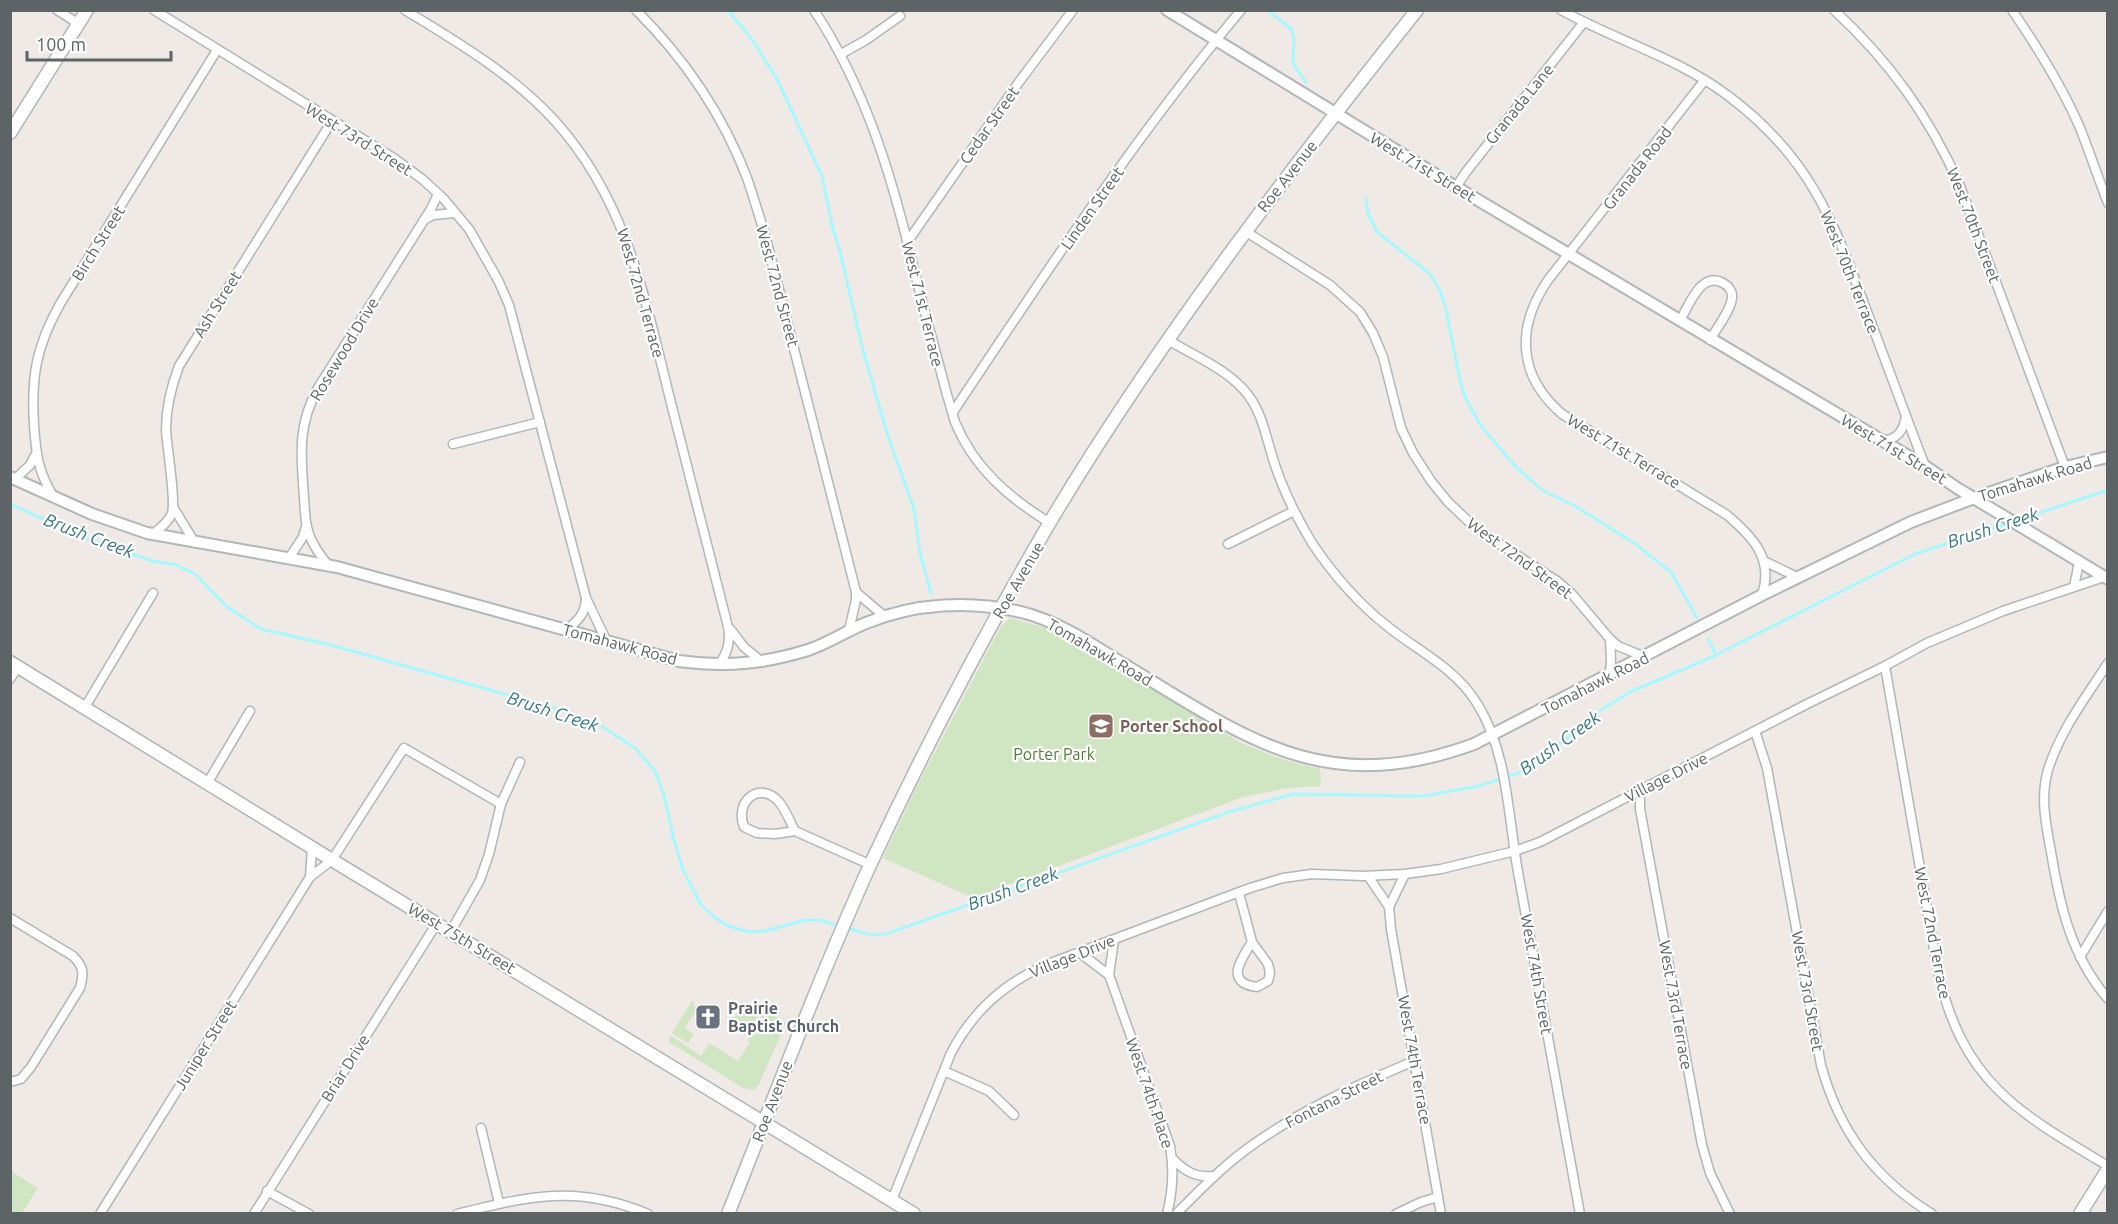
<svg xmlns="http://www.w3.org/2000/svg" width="2118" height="1224" viewBox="0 0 2118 1224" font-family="Ubuntu,sans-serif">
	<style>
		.green { fill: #d0e6c3 }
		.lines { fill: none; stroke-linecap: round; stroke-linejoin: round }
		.stream { stroke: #a7f8fe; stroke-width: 3 }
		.minor-casing { stroke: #b1b6b8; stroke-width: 11 }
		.tertiary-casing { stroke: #b1b6b8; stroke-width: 14 }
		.secondary-casing { stroke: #b0b6b8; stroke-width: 15 }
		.minor { stroke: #fff; stroke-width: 8 }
		.tertiary { stroke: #fff; stroke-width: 10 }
		.secondary { stroke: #fff; stroke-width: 12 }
		.labels { text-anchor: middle; stroke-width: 4.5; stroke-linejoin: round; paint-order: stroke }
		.street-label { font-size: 16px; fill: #5d6466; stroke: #fff }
		.education-label { font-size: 16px; font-weight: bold; fill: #785e54; stroke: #fff; text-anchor: start }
		.park-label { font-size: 16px; fill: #4c7e34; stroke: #fff }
		.worship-label { font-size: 16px; font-weight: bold; fill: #5b616d; stroke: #fff; text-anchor: start }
		.water-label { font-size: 18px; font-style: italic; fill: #357984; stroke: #fff }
	</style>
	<rect width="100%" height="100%" fill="#efeae6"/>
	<g class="green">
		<path d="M1010 618 1046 628 1068 638 1241 743 1284 760 1320 769 1321 786 1287 788 1243 797 973 898 883 858 915 790 1000 628Z"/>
		<path d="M692 1001 695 1003 693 1006 697 1009 685 1028 694 1034 688 1043 672 1033Z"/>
		<path d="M741 1007 758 1017 745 1035 730 1025Z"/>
		<path d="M765 1010 786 1023 759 1084 754 1090 743 1088 669 1042 670 1035 701 1056 709 1043 738 1061 750 1042 747 1040Z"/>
		<path d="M11 1171 38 1188 22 1213H11Z"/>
	</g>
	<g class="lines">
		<g class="stream">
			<path d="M728 10 751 38 777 79 822 176 832 225 840 252 863 350 888 436 914 509 920 553 931 593"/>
			<path d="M1268 10 1291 29 1294 39 1293 64 1306 82"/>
			<path d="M1366 199 1368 213 1377 232 1429 273 1439 288 1445 305 1461 384 1465 397 1481 426 1516 467 1542 490 1575 506 1634 543 1671 572 1697 618"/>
			<path d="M10 504 83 537 153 561 176 565 195 574 227 607 261 629 331 645 554 708 597 723 635 748 655 771 664 795 673 836 683 870 701 905 713 916 726 925 749 932 765 931 806 920H818L841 926"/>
			<path d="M2015 521 2108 490"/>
			<path d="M1708 639 1716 655"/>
			<path d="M847 928 872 935 886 934 1229 812 1293 794 1424 796 1479 786 1528 770 1598 712 1630 692 1710 658 1915 554 2009 523"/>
		</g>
		<defs>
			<g id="minor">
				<path d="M57 10 79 24"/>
				<path d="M154 10 395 159 422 179 443 198 469 229 498 280 509 305 586 598 607 642"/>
				<path d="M405 10C459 43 512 74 555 121 628 202 645 300 671 403 690 478 709 553 728 627 731 642 727 653 719 665"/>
				<path d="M636 10C684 58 723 115 747 178 753 195 758 213 764 231L856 592V600L849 630"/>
				<path d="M814 10C864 86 890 170 911 257 922 303 935 349 947 395 950 404 952 413 955 422 974 468 1009 498 1050 523"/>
				<path d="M1561 10C1615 40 1678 58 1727 95 1812 158 1834 223 1869 317 1888 367 1906 417 1925 466"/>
				<path d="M1834 10C1890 62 1929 116 1960 186L2065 467"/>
				<path d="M2012 10C2038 48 2062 86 2080 128 2090 153 2098 178 2108 203"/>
				<path d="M841 54 866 40 900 16"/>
				<path d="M1704 81 1548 280C1516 327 1517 375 1562 414L1727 515C1753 537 1774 559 1762 595"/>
				<path d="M1456 187 1466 172 1584 22"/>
				<path d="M424 220 433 215 455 213"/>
				<path d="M1245 231 1330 285 1360 312 1373 333 1383 357 1401 428 1413 453 1431 481 1448 502 1468 521 1490 538 1557 581 1572 594 1610 639 1618 646 1645 657"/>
				<path d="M908 241 1019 82 1073 10"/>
				<path d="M1680 321C1688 307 1701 270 1723 283 1729 286 1733 292 1732 298 1731 310 1716 329 1710 340"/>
				<path d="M1168 340C1193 355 1224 368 1244 390 1263 411 1266 439 1275 465 1284 492 1297 518 1312 543 1332 573 1358 603 1387 626 1419 652 1456 668 1478 705 1508 754 1508 817 1518 872 1539 986 1559 1100 1580 1214"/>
				<path d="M953 412C1044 275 1135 137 1241 10"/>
				<path d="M1882 440C1897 441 1904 429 1906 416"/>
				<path d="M453 444 540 422"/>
				<path d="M15 479 30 465 36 454"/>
				<path d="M53 496C38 471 36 454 34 425 31 377 36 347 60 304L217 50"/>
				<path d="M173 507 195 543"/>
				<path d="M153 534C160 528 169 522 172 513 176 501 167 447 166 430 166 407 171 387 179 366L332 121"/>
				<path d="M1228 544 1294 511"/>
				<path d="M289 558 303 537 306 526"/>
				<path d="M1766 562 1797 577"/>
				<path d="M329 566C323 559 317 551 313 543 305 529 305 513 304 497 301 456 297 426 318 388L431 209 438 194"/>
				<path d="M2074 587 2079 562"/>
				<path d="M856 592 884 616"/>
				<path d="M566 630C578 621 585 614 586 599"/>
				<path d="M731 630 744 647 762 662"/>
				<path d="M1610 639 1611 659 1610 675"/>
				<path d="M2108 663C2086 697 2060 731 2048 770 2040 797 2046 825 2051 852 2060 906 2071 956 2108 999"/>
				<path d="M1885 666 1938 972C1963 1082 2017 1112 2108 1166"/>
				<path d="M10 679 18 667"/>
				<path d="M85 707 153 593"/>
				<path d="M1755 731 1767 768 1821 1065C1839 1131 1874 1178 1932 1214"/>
				<path d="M208 782 250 711"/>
				<path d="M1640 792V809L1702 1145 1710 1173 1730 1214"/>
				<path d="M795 831C790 822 786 810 779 802 760 780 734 801 744 827L757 833 775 834 795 831 871 865"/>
				<path d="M1405 874 1389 907 1391 929 1441 1214"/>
				<path d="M1368 876 1389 907"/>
				<path d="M310 877 312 848"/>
				<path d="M1239 893 1252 942 1268 964 1270 973 1268 981 1257 987C1224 983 1241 959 1252 942"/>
				<path d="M10 918 73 956C84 967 84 973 80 988L31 1067 21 1079 10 1082"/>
				<path d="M451 931 480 880 489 854 501 804 520 762"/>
				<path d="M1114 940 1109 975 1170 1146C1174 1169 1173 1191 1167 1214"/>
				<path d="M1080 953 1109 975"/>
				<path d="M2080 957 2108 911"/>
				<path d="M944 1071 989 1091 1014 1115"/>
				<path d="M481 1128 499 1203"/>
				<path d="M1172 1158C1184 1171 1196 1178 1214 1176"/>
				<path d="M267 1191 309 1214"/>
				<path d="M892 1200 951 1053C973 1011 1004 983 1048 964L1250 888 1283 878 1312 874 1363 876 1405 874 1441 869 1515 851 1540 842 1807 704 1885 666 1927 643 2003 611 2104 577"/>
				<path d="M100 1214 310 877 332 860 404 748 501 804"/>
				<path d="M254 1214 437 923"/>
				<path d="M457 1214C529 1196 577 1184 648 1214"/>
				<path d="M1176 1214C1200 1190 1224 1165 1251 1146 1301 1110 1357 1085 1414 1061"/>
				<path d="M1396 1214 1421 1202 1438 1197"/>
			</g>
			<g id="tertiary">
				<path d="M1167 10 1456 187 1925 466 1957 488 2108 579"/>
				<path d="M10 477 92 514 147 533 337 567 679 661C726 667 763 664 808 650 829 643 846 631 866 623 915 603 970 600 1021 612 1058 621 1090 643 1122 663 1246 738 1324 799 1474 744L1762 595 1911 522 1974 498 2065 467 2108 457"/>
			</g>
			<g id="secondary">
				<path d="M10 133 87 10"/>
				<path d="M10 662 332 860 914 1214"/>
				<path d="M728 1214C775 1096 819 978 871 863 925 747 985 633 1050 522 1158 341 1286 175 1417 10"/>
				<path d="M2080 1214 2108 1169"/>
			</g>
		</defs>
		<use href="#minor" class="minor-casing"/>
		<use href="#tertiary" class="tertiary-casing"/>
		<use href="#secondary" class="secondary-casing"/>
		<use href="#minor" class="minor"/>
		<use href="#tertiary" class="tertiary"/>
		<use href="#secondary" class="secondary"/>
	</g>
	<defs>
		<symbol id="school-square" viewBox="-11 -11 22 22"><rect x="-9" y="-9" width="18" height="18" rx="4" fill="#8d6e63" stroke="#fff"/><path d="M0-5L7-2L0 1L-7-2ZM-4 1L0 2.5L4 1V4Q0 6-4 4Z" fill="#fff"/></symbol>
		<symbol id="church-square" viewBox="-11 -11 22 22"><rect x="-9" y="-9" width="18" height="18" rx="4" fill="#6b7280" stroke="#fff"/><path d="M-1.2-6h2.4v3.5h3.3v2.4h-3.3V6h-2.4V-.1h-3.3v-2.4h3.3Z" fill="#fff"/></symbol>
	</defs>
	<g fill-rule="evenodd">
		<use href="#school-square" x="1086" y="711" width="30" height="30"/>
		<use href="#church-square" x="693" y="1002" width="30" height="30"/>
	</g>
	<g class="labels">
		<g class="street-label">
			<text transform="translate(1519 104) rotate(-51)" y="6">Granada Lane</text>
			<text transform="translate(989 125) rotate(-55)" y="6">Cedar Street</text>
			<text transform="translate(359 139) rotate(32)" y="6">West 73rd Street</text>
			<text transform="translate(1423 167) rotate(31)" y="6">West 71st Street</text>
			<text transform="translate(1637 168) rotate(-52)" y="6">Granada Road</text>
			<text transform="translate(1287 176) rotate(-52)" y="6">Roe Avenue</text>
			<text transform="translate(1092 208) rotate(-55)" y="6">Linden Street</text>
			<text transform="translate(1974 225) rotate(69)" y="6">West 70th Street</text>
			<text transform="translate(98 243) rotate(-58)" y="6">Birch Street</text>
			<text transform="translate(1850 272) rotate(68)" y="6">West 70th Terrace</text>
			<text transform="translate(778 286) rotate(75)" y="6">West 72nd Street</text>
			<text transform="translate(641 293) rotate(74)" y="6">West 72nd Terrace</text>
			<text transform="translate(217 304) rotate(-58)" y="6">Ash Street</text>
			<text transform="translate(923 304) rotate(76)" y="6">West 71st Terrace</text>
			<text transform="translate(344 349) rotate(-59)" y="6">Rosewood Drive</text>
			<text transform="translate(1894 449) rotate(31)" y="6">West 71st Street</text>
			<text transform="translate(1624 451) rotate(31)" y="6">West 71st Terrace</text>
			<text transform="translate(2035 479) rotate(-17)" y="6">Tomahawk Road</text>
			<text transform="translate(1520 558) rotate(36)" y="6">West 72nd Street</text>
			<text transform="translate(1018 580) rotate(-60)" y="6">Roe Avenue</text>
			<text transform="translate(620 644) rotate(15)" y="6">Tomahawk Road</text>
			<text transform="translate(1100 652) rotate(30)" y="6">Tomahawk Road</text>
			<text transform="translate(1595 683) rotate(-27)" y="6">Tomahawk Road</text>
			<text transform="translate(1666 777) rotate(-27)" y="6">Village Drive</text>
			<text transform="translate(1933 933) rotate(79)" y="6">West 72nd Terrace</text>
			<text transform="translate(462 938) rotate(31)" y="6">West 75th Street</text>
			<text transform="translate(1072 956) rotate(-22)" y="6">Village Drive</text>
			<text transform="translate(1537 974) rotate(80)" y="6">West 74th Street</text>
			<text transform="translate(1808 991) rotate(80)" y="6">West 73rd Street</text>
			<text transform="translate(1676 1005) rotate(80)" y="6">West 73rd Terrace</text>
			<text transform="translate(205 1045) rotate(-58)" y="6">Juniper Street</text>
			<text transform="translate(1415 1060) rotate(80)" y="6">West 74th Terrace</text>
			<text transform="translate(345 1068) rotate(-58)" y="6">Briar Drive</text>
			<text transform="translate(1150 1093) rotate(71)" y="6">West 74th Place</text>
			<text transform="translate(1334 1099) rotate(-27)" y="6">Fontana Street</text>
			<text transform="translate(772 1101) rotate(-69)" y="6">Roe Avenue</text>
		</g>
		<g class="education-label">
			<text x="1120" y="732">Porter School</text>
		</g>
		<g class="park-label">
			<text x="1054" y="760">Porter Park</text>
		</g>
		<g class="worship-label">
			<text x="728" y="1014">Prairie<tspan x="728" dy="18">Baptist Church</tspan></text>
		</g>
		<g class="water-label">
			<text transform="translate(1993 528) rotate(-18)" y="6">Brush Creek</text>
			<text transform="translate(89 536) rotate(21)" y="6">Brush Creek</text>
			<text transform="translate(553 712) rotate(18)" y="6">Brush Creek</text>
			<text transform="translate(1560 743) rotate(-36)" y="6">Brush Creek</text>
			<text transform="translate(1013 889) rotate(-20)" y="6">Brush Creek</text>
		</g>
	</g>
	<rect width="2118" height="1224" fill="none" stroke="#5d6466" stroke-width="24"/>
	<path d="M27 51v9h144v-9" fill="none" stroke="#5d6466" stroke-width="3"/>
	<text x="36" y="51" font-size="18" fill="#5d6466" stroke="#ffffff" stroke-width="4.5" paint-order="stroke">100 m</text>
</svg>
